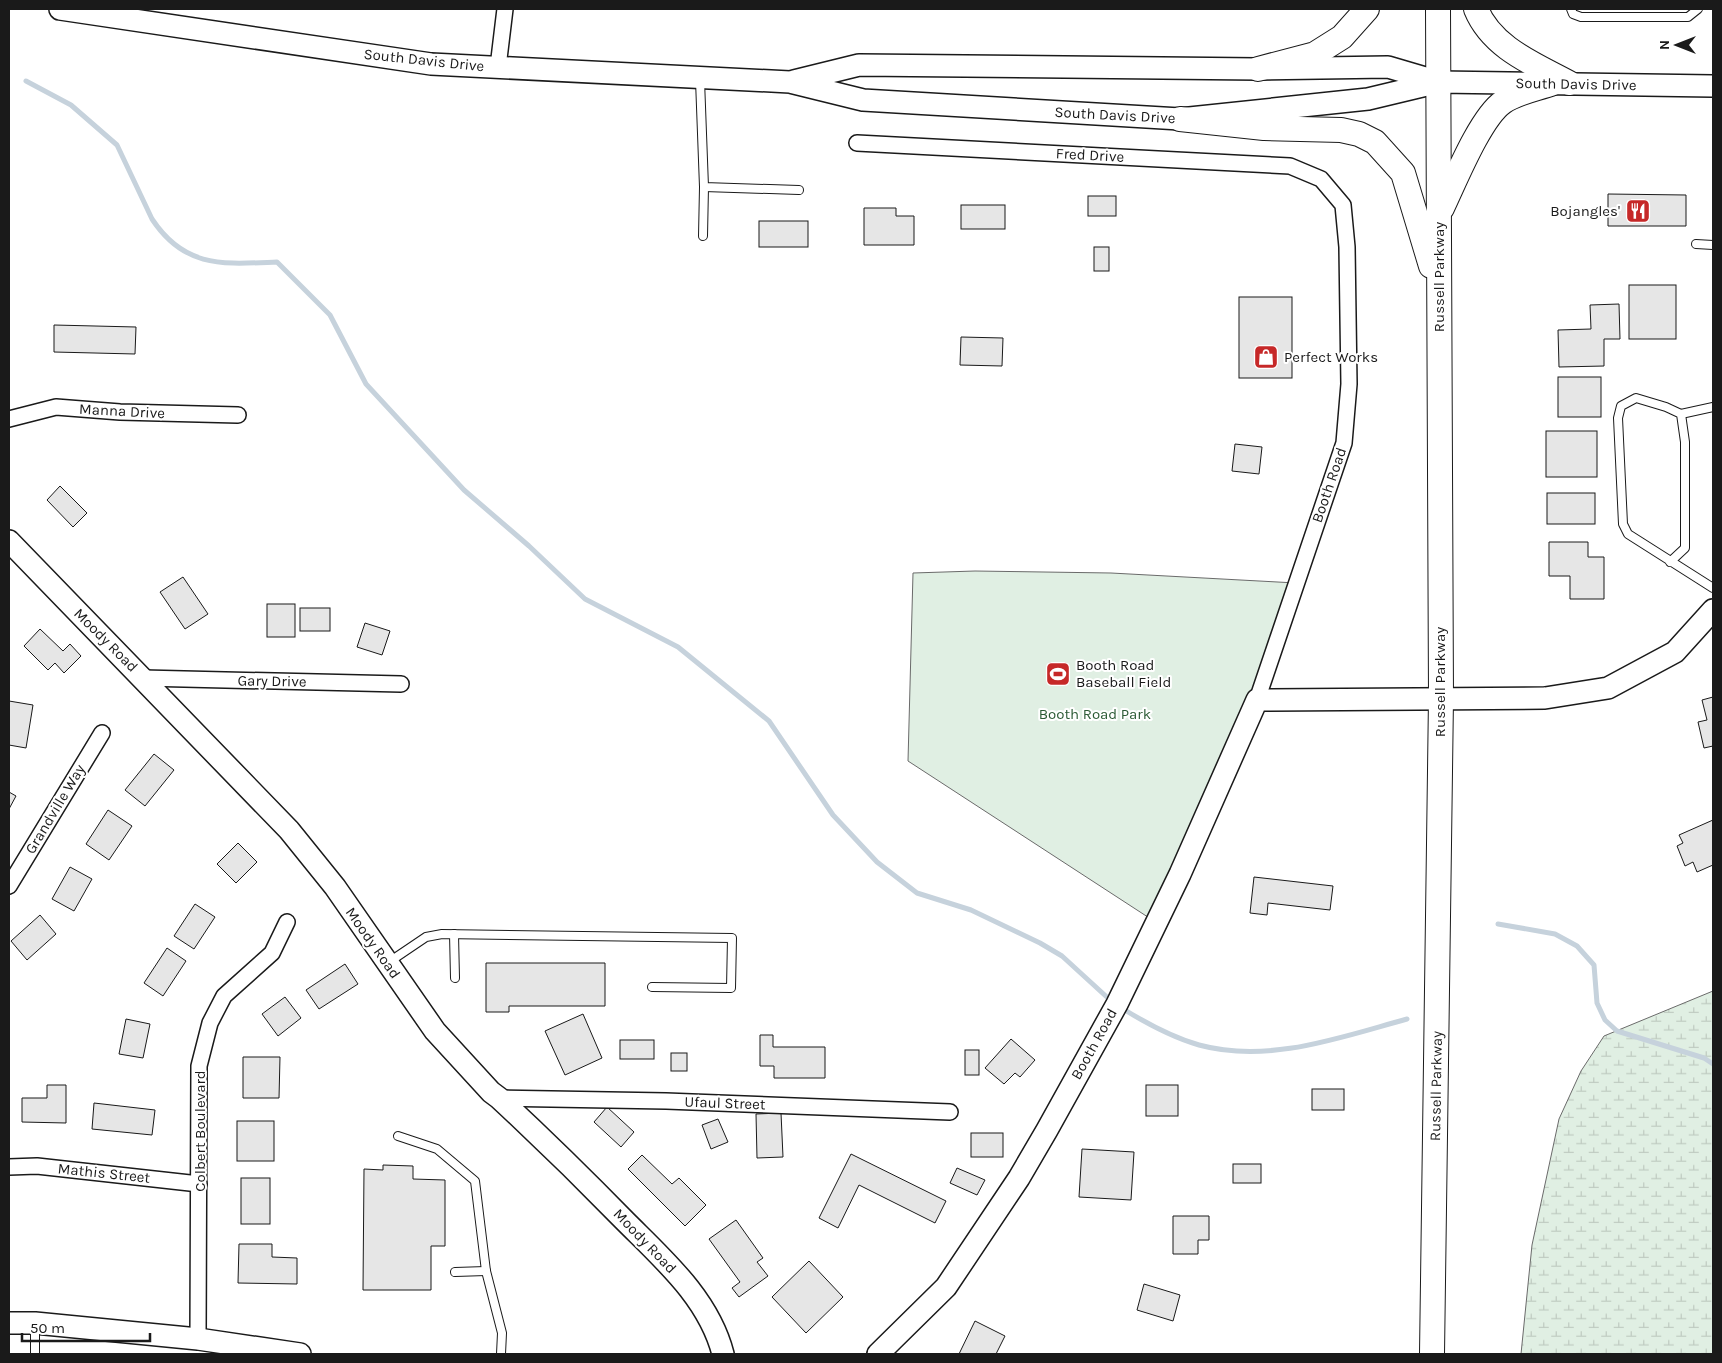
<svg xmlns="http://www.w3.org/2000/svg" width="1722" height="1363" viewBox="0 0 1722 1363" font-family="Karla,sans-serif">
	<style>
		.wetland { fill: url(#wetland-marsh); stroke: #6a6a6a }
		.park { fill: #e0efe3; stroke: #6a6a6a }
		.lines { fill: none; stroke-linecap: round; stroke-linejoin: round }
		.stream { stroke: #c6d2dc; stroke-width: 5 }
		.building { fill: #e6e6e6; stroke: #1a1a1a }
		.lane-casing { stroke: #1a1a1a; stroke-width: 10 }
		.street-casing { stroke: #1a1a1a; stroke-width: 18 }
		.secondary-casing { stroke: #1a1a1a; stroke-width: 24 }
		.primary-casing { stroke: #1a1a1a; stroke-width: 26 }
		.lane { stroke: #fff; stroke-width: 8 }
		.street { stroke: #fff; stroke-width: 15 }
		.secondary { stroke: #fff; stroke-width: 21 }
		.primary { stroke: #fff; stroke-width: 24 }
		.labels { text-anchor: middle; stroke-width: 4; stroke-linejoin: round; paint-order: stroke }
		.street-label { font-size: 15px; fill: #1a1a1a; stroke: #fff }
		.poi-label { font-size: 15px; fill: #1a1a1a; stroke: #fff; text-anchor: start }
		.park-label { font-size: 15px; fill: #2b5a34; stroke: #fff }
	</style>
	<defs>
		<pattern id="wetland-marsh" width="20" height="14" patternUnits="userSpaceOnUse" patternTransform="scale(1.25)"><rect width="20" height="14" fill="#e0efe3"/><path d="M1 5h8M5 5V1M11 12h8M15 12V8" fill="none" stroke="#c0ccc2"/></pattern>
	</defs>
	<rect width="100%" height="100%" fill="#fff"/>
	<path class="wetland" d="M1713 991V1354H1521L1532 1245 1559 1119 1581 1071 1604 1036Z"/>
	<path class="park" d="M975 571 1111 573 1296 583 1257 700 1157 923 908 761 913 573Z"/>
	<g class="lines">
		<g class="stream">
			<path d="M26 81 71 105 117 145 152 219C185 269 224 264 277 262L330 315 366 384 464 490 529 546 585 599 678 647 769 721 833 815 877 862 917 893 971 910 1040 943 1062 956 1109 999"/>
			<path d="M1498 924 1555 934 1577 946 1594 965 1597 1003 1605 1020 1617 1031 1704 1058 1713 1064"/>
			<path d="M1120 1007C1144 1022 1171 1037 1199 1045 1269 1064 1341 1037 1407 1019"/>
		</g>
	</g>
	<g class="building">
		<path d="M1608 194 1686 195V226H1608Z"/>
		<rect x="1088" y="196" width="28" height="20"/>
		<rect x="961" y="205" width="44" height="24"/>
		<path d="M864 208H896V216H914V245H864Z"/>
		<rect x="759" y="221" width="49" height="26"/>
		<rect x="1094" y="247" width="15" height="24"/>
		<rect x="1629" y="285" width="47" height="54"/>
		<rect x="1239" y="297" width="53" height="81"/>
		<path d="M1619 304 1620 339H1604V366L1559 367 1558 330 1591 329 1590 305Z"/>
		<path d="M54 325 136 327 135 354 54 352Z"/>
		<path d="M961 337 1003 338 1002 366 960 365Z"/>
		<rect x="1558" y="377" width="43" height="40"/>
		<rect x="1546" y="431" width="51" height="46"/>
		<path d="M1235 444 1262 447 1259 474 1232 471Z"/>
		<path d="M60 486 87 513 73 527 47 500Z"/>
		<rect x="1547" y="493" width="48" height="31"/>
		<path d="M1549 542H1588V557H1604V599H1570V576H1549Z"/>
		<path d="M183 577 208 614 185 629 160 592Z"/>
		<rect x="267" y="604" width="28" height="33"/>
		<rect x="300" y="608" width="30" height="23"/>
		<path d="M365 623 390 631 382 655 357 647Z"/>
		<path d="M40 629 63 651 70 644 81 656 64 673 55 663 48 670 24 646Z"/>
		<path d="M1713 697V746L1704 748 1698 722 1707 720 1702 700Z"/>
		<path d="M9 701 33 705 26 748 9 745Z"/>
		<path d="M154 754 174 770 145 806 125 790Z"/>
		<path d="M9 792 16 796 9 809Z"/>
		<path d="M108 810 132 826 109 860 86 844Z"/>
		<path d="M1713 820V865L1697 872 1693 862 1685 866 1677 846 1683 843 1679 835Z"/>
		<path d="M238 843 257 862 236 883 217 864Z"/>
		<path d="M70 867 92 879 74 911 52 899Z"/>
		<path d="M1254 877 1333 886 1330 910 1268 903 1267 915 1250 913Z"/>
		<path d="M195 904 215 917 194 949 174 936Z"/>
		<path d="M40 915 56 934 27 960 11 941Z"/>
		<path d="M167 948 186 961 163 996 144 983Z"/>
		<path d="M486 963H605V1006H509V1012H486Z"/>
		<path d="M345 964 358 984 319 1009 306 990Z"/>
		<path d="M285 997 301 1018 278 1036 262 1014Z"/>
		<path d="M583 1014 602 1058 565 1075 545 1031Z"/>
		<path d="M126 1019 150 1024 143 1058 119 1054Z"/>
		<path d="M760 1035H773V1047H825V1078H774V1066H760Z"/>
		<path d="M1011 1039 1035 1060 1020 1077 1015 1073 1004 1084 985 1068Z"/>
		<rect x="620" y="1040" width="34" height="19"/>
		<rect x="965" y="1050" width="14" height="25"/>
		<rect x="671" y="1053" width="16" height="18"/>
		<path d="M243 1057H280L279 1098H243Z"/>
		<path d="M47 1085H66V1123L22 1122V1098H47Z"/>
		<rect x="1146" y="1085" width="32" height="31"/>
		<rect x="1312" y="1089" width="32" height="21"/>
		<path d="M94 1103 155 1110 152 1135 92 1129Z"/>
		<path d="M607 1107 634 1132 621 1147 594 1122Z"/>
		<path d="M781 1113 783 1157 757 1158 756 1114Z"/>
		<path d="M718 1119 728 1142 711 1149 702 1125Z"/>
		<rect x="237" y="1121" width="37" height="40"/>
		<rect x="971" y="1133" width="32" height="24"/>
		<path d="M1082 1149 1134 1152 1131 1200 1079 1197Z"/>
		<path d="M851 1154 946 1201 935 1223 859 1185 838 1228 819 1218Z"/>
		<path d="M642 1155 672 1184 679 1178 706 1205 685 1226 628 1169Z"/>
		<rect x="1233" y="1164" width="28" height="19"/>
		<path d="M383 1165 413 1166V1179L445 1180V1246H431V1290H363L364 1169 383 1170Z"/>
		<path d="M957 1168 985 1180 977 1195 950 1183Z"/>
		<rect x="241" y="1178" width="29" height="46"/>
		<path d="M1173 1216H1209V1240H1198V1254H1173Z"/>
		<path d="M736 1220 763 1258 757 1262 768 1276 739 1297 732 1288 740 1282 709 1239Z"/>
		<path d="M239 1244H272V1257L297 1258V1284L238 1283Z"/>
		<path d="M809 1261 843 1297 806 1333 772 1297Z"/>
		<path d="M1144 1284 1180 1295 1173 1321 1137 1310Z"/>
		<path d="M975 1321 1005 1336 996 1354H959Z"/>
	</g>
	<g class="lines">
		<defs>
			<g id="lane">
				<path d="M1571 9 1573 14 1581 17H1688L1698 9"/>
				<path d="M700 80 704 187 799 190"/>
				<path d="M703 236 704 187"/>
				<path d="M1696 244 1713 245"/>
				<path d="M1681 414 1713 407"/>
				<path d="M1670 562 1685 548V442L1681 414 1666 407 1636 398 1621 406 1618 418 1623 524 1628 534 1713 588"/>
				<path d="M454 934 455 978"/>
				<path d="M389 962 426 937 442 934 732 938 731 988 652 987"/>
				<path d="M398 1136 437 1149 475 1181 486 1271 502 1333 501 1354"/>
				<path d="M455 1272 486 1271"/>
				<path d="M35 1354V1325"/>
			</g>
			<g id="street">
				<path d="M498 67 505 9"/>
				<path d="M857 143 1290 166 1321 179 1343 205 1347 247 1349 384 1344 443 1257 700"/>
				<path d="M9 419 56 407 120 412 238 415"/>
				<path d="M143 678 401 684"/>
				<path d="M9 886 102 733"/>
				<path d="M499 1098 666 1101 950 1112"/>
				<path d="M9 1167 37 1166 199 1184"/>
				<path d="M198 1339 199 1066 210 1023 224 996 272 953 287 922"/>
			</g>
			<g id="secondary">
				<path d="M60 9 431 64 790 82 863 100 1180 119 1368 99 1439 82 1713 86"/>
				<path d="M794 81 859 65 1258 69 1388 67 1439 82"/>
				<path d="M9 541 289 830 335 887 435 1031 491 1092 499 1098C542 1138 584 1179 625 1221 664 1260 709 1299 723 1354"/>
				<path d="M9 1323H35L198 1339 300 1354"/>
				<path d="M878 1354 946 1287 1019 1178 1047 1130 1117 1004 1180 874 1257 700 1545 698 1608 688 1675 652 1713 610"/>
			</g>
			<g id="primary">
				<path d="M1476 9C1492 48 1534 64 1569 83"/>
				<path d="M1258 69 1315 54 1342 37 1367 9"/>
				<path d="M1180 119 1264 128 1341 130 1359 134 1375 142 1403 173 1431 266"/>
				<path d="M1442 208C1455 181 1480 118 1503 102 1517 92 1537 89 1553 83"/>
				<path d="M1432 1354 1441 698 1438 9"/>
			</g>
		</defs>
		<use href="#lane" class="lane-casing"/>
		<use href="#street" class="street-casing"/>
		<use href="#secondary" class="secondary-casing"/>
		<use href="#primary" class="primary-casing"/>
		<use href="#lane" class="lane"/>
		<use href="#street" class="street"/>
		<use href="#secondary" class="secondary"/>
		<use href="#primary" class="primary"/>
	</g>
	<defs>
		<symbol id="restaurant-square" viewBox="-11 -11 22 22"><rect x="-9" y="-9" width="18" height="18" rx="4" fill="#c62828" stroke="#fff"/><path d="M-5-6h1v4h1v-4h1v4h1v-4h1v5L-1.5 .5V6h-2V.5L-5-1ZM5-6V6H3V1.5H1.5Q1.5-4 5-6Z" fill="#fff"/></symbol>
		<symbol id="shop-square" viewBox="-11 -11 22 22"><rect x="-9" y="-9" width="18" height="18" rx="4" fill="#c62828" stroke="#fff"/><path d="M-5-2.5h2.3a2.7 3.5 0 0 1 5.4 0H5L5.5 6h-11ZM-1.5-2.5h3a1.5 2.3 0 0 0-3 0Z" fill="#fff"/></symbol>
		<symbol id="stadium-square" viewBox="-11 -11 22 22"><rect x="-9" y="-9" width="18" height="18" rx="4" fill="#c62828" stroke="#fff"/><path d="M0-5a6.5 5 0 1 0 0 10a6.5 5 0 1 0 0-10ZM-3.5-1.8h7v3.6h-7Z" fill="#fff"/></symbol>
	</defs>
	<g fill-rule="evenodd">
		<use href="#restaurant-square" x="1624" y="197" width="28" height="28"/>
		<use href="#shop-square" x="1252" y="343" width="28" height="28"/>
		<use href="#stadium-square" x="1044" y="660" width="28" height="28"/>
	</g>
	<g class="labels">
		<g class="street-label">
			<text transform="translate(424 60) rotate(6)" y="5">South Davis Drive</text>
			<text transform="translate(1576 84) rotate(1)" y="5">South Davis Drive</text>
			<text transform="translate(1115 115) rotate(3)" y="5">South Davis Drive</text>
			<text transform="translate(1090 155) rotate(3)" y="5">Fred Drive</text>
			<text transform="translate(1439 277) rotate(-90)" y="5">Russell Parkway</text>
			<text transform="translate(122 411) rotate(3)" y="5">Manna Drive</text>
			<text transform="translate(1329 485) rotate(-71)" y="5">Booth Road</text>
			<text transform="translate(106 640) rotate(45)" y="5">Moody Road</text>
			<text transform="translate(272 681) rotate(1)" y="5">Gary Drive</text>
			<text transform="translate(1440 682) rotate(-90)" y="5">Russell Parkway</text>
			<text transform="translate(55 809) rotate(-59)" y="5">Grandville Way</text>
			<text transform="translate(373 943) rotate(55)" y="5">Moody Road</text>
			<text transform="translate(1094 1044) rotate(-61)" y="5">Booth Road</text>
			<text transform="translate(1436 1086) rotate(-89)" y="5">Russell Parkway</text>
			<text transform="translate(725 1103) rotate(2)" y="5">Ufaul Street</text>
			<text transform="translate(200 1131) rotate(-90)" y="5">Colbert Boulevard</text>
			<text transform="translate(104 1173) rotate(6)" y="5">Mathis Street</text>
			<text transform="translate(645 1241) rotate(46)" y="5">Moody Road</text>
		</g>
		<g class="poi-label">
			<text x="1620" y="216" text-anchor="end">Bojangles'</text>
			<text x="1284" y="362">Perfect Works</text>
			<text x="1076" y="670">Booth Road<tspan x="1076" dy="17">Baseball Field</tspan></text>
		</g>
		<g class="park-label">
			<text x="1095" y="719">Booth Road Park</text>
		</g>
	</g>
	<rect width="1722" height="1363" fill="none" stroke="#1a1a1a" stroke-width="20"/>
	<g transform="translate(1677 45) rotate(270)" stroke="#ffffff" stroke-width="4" paint-order="stroke">
	<path d="M0-4L9 19L0 12L-9 19Z" fill="#1a1a1a"/>
	<text y="-8" font-size="14" font-weight="bold" text-anchor="middle" fill="#1a1a1a">N</text>
	</g>
	<path d="M22 1333v8h128v-8" fill="none" stroke="#1a1a1a" stroke-width="2.5"/>
	<text x="30" y="1333" font-size="15" fill="#1a1a1a" stroke="#ffffff" stroke-width="4" paint-order="stroke">50 m</text>
</svg>
